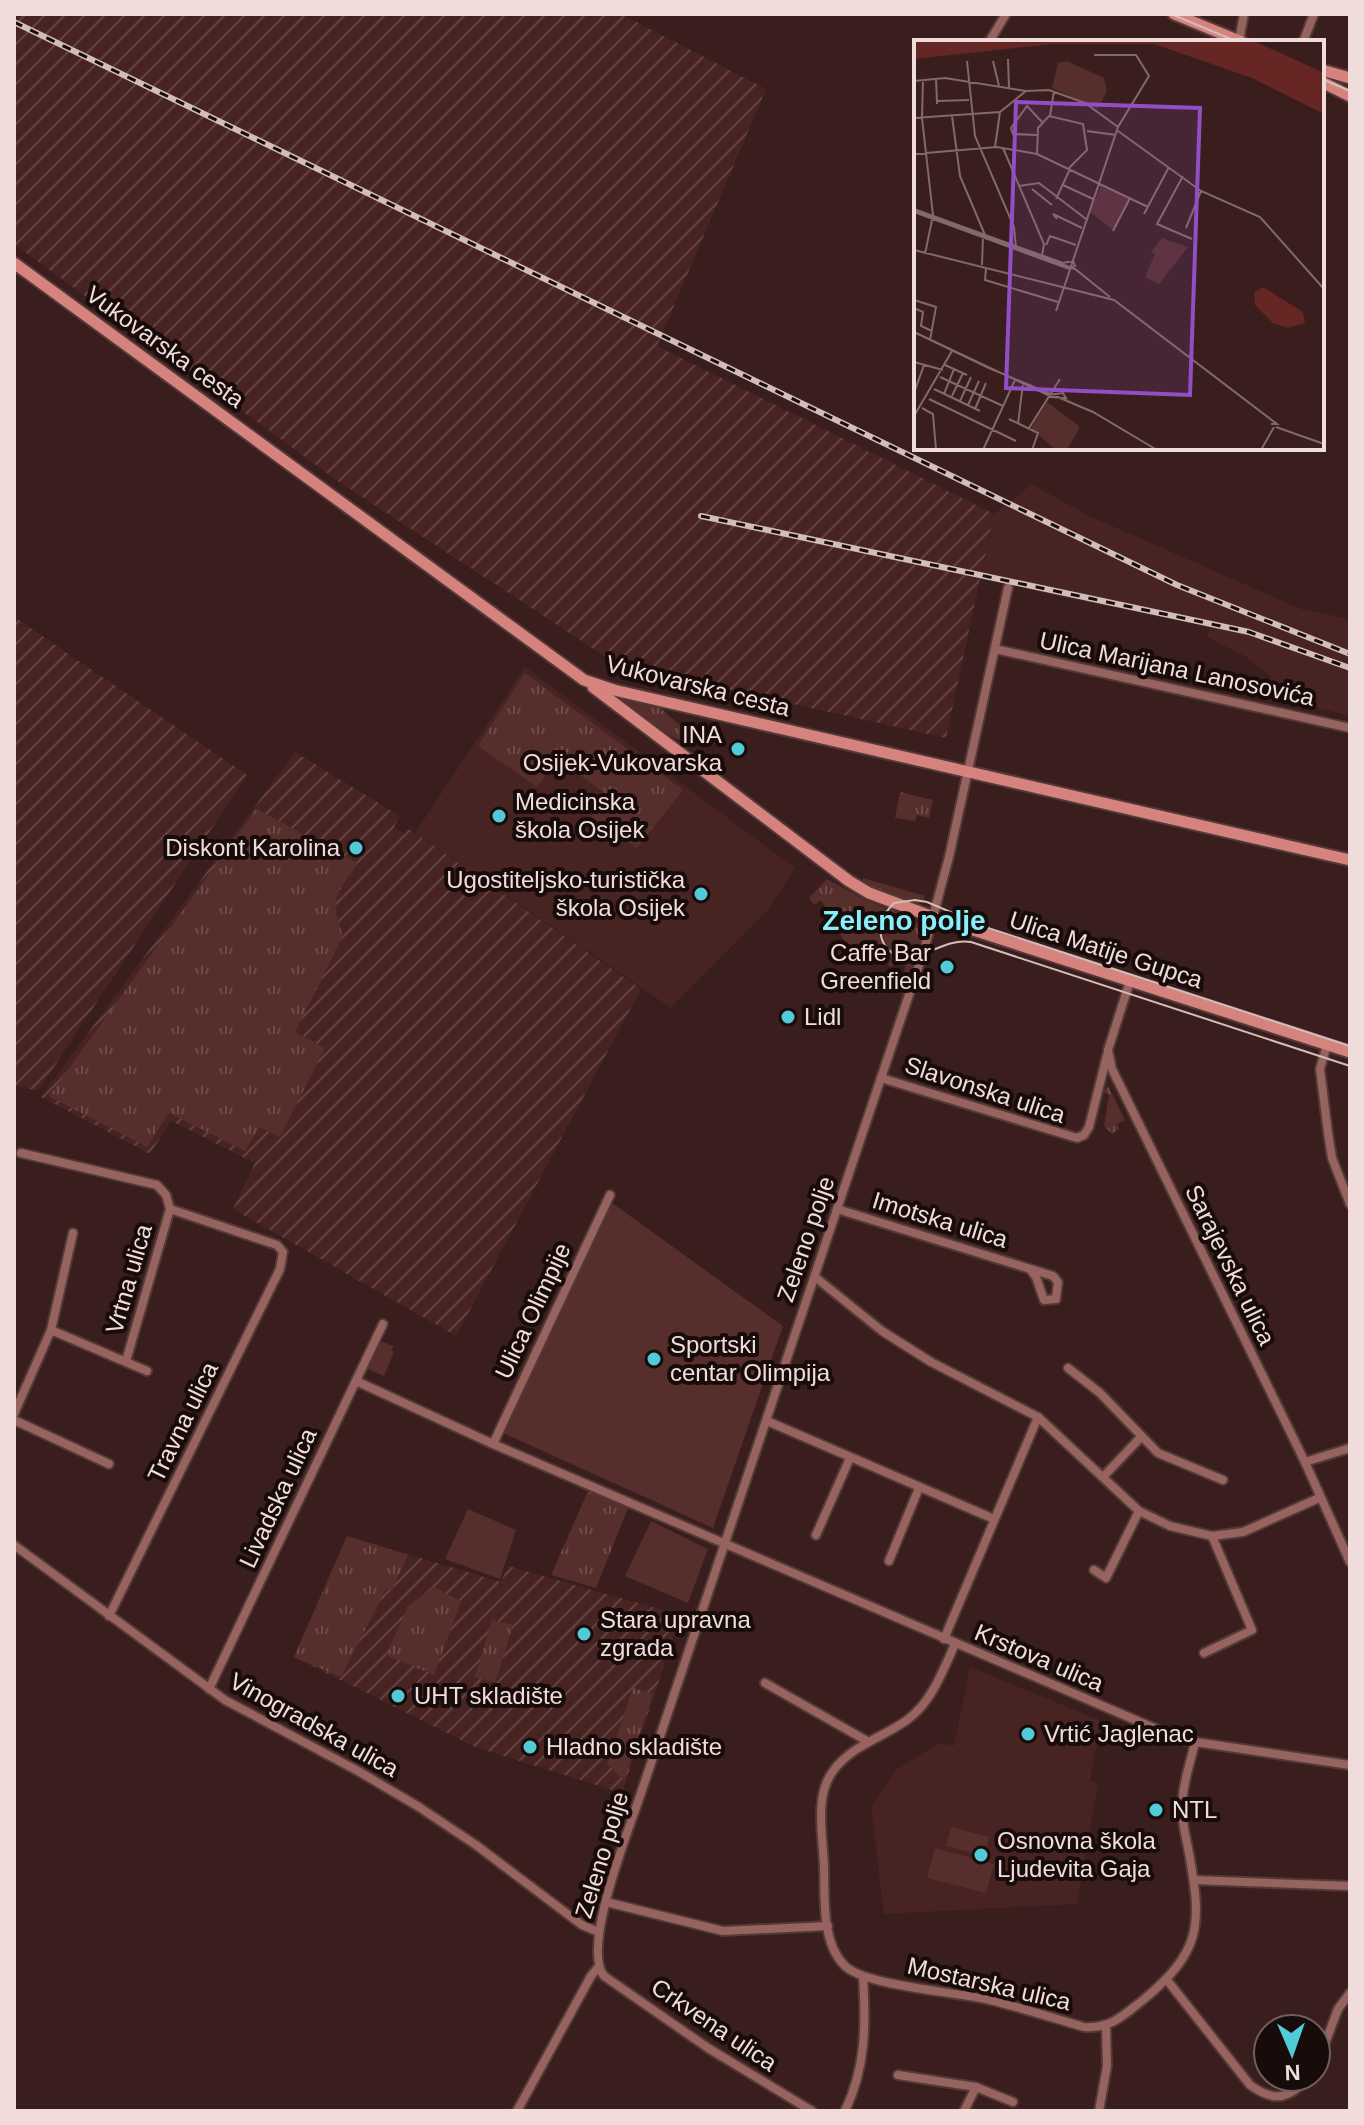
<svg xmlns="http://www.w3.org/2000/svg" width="1364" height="2125" viewBox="0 0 1364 2125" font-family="Arial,sans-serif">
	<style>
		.built { fill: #472422 }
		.industrial { fill: url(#industrial-furrows) }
		.grass { fill: url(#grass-tufts) }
		.pitch { fill: #562e2b }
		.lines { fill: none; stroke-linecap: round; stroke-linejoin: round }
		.street-casing { stroke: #533938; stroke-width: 12 }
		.secondary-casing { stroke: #533938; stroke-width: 15 }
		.street { stroke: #96635f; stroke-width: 8 }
		.secondary { stroke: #d6837d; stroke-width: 11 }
		.tram { stroke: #d2bdbb; stroke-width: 2 }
		.rail-casing { stroke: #d2bdbb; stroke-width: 6 }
		.rail { stroke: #180c0b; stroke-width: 3; stroke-dasharray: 9; stroke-linecap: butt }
		.poi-dot { fill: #52cbd8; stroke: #180c0b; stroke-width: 3 }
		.labels { text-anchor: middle; stroke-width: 8; stroke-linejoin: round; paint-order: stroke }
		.street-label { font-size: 24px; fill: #f0dddb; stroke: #180c0b }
		.poi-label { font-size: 24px; fill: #f0dddb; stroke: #180c0b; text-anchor: start }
		.quarter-label { font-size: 28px; font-weight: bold; fill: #86f0fc; stroke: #180c0b }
		.inset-road { fill: none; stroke: #826a69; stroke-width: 2 }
		.view { fill: #924fc5; fill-opacity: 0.15; stroke: #924fc5; stroke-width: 4 }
		.inset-edge { fill: none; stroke: #f0dddb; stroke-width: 4 }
	</style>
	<defs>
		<pattern id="industrial-furrows" width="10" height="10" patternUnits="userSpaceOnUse" patternTransform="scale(2)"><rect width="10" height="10" fill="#472422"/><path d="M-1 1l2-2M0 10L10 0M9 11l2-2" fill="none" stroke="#624342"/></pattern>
		<pattern id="grass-tufts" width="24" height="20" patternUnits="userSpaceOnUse" patternTransform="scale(2)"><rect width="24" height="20" fill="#562e2b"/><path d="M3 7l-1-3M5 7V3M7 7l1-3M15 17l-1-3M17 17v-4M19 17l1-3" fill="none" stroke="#6f4c49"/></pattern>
	</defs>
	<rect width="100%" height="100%" fill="#391e1d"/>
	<g class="built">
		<path d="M1032 484 1087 515 1301 609 1350 619V716L1269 695 1271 677 1245 656 1207 637 1210 626 1065 598 981 577 994 514Z"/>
		<path d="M525 667 795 868 767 911 671 1008 415 833Z"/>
		<path d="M970 1667 1101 1721 1090 1780 1098 1783 1077 1904 884 1914 871 1807 896 1770 939 1743 954 1746Z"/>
	</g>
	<g class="industrial">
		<path d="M14 14H621L766 89 657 346 994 514 946 738 618 665 338 481 14 244Z"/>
		<path d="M14 617 247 775 38 1091 14 1085Z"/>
		<path d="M295 752 400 816 394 827 405 834 408 829 415 833 641 989 456 1336 233 1209 255 1163 171 1121 150 1154 41 1097Z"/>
		<path d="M347 1536 501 1582 508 1566 673 1613 672 1617 679 1620 622 1793 475 1747 294 1657Z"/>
	</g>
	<g class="grass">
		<path d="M525 673 683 790 637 848 590 817 607 795 558 759 537 787 478 746Z"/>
		<path d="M617 697 659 707 683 728 679 740 656 728Z"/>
		<path d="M900 792 933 800 929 818 917 815 915 821 895 818Z"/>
		<path d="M256 809 358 863C336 895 329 898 343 936L295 1032 325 1048 280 1137 260 1127 245 1151 169 1113 147 1147 49 1096Z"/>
		<path d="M863 878 925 896 923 902C906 909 879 890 863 883Z"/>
		<path d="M827 879 865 900 914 919C930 935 919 955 910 972L903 973 906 967 896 961 891 967 888 965 891 959 862 941 845 964 844 958 851 953 821 900 814 905 809 898Z"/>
		<path d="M1108 1086 1125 1120 1117 1124 1119 1129 1112 1134 1104 1126 1109 1095 1103 1092Z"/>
		<path d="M383 1342 393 1346 392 1350 394 1352 384 1376 368 1369 379 1344Z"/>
		<path d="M588 1491 628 1508 596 1588 551 1575Z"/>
		<path d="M347 1536 408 1555 392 1590 386 1589 341 1677 294 1657Z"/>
		<path d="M434 1587 461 1601 434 1675 386 1655 408 1606Z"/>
		<path d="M492 1620 513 1625 495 1683 475 1677Z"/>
		<path d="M633 1688 653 1694 624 1781 607 1764Z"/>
	</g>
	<g class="pitch">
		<path d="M612 1203 783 1326 713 1528 503 1433Z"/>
		<path d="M468 1509 516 1530 500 1579 445 1559Z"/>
		<path d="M651 1521 708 1549 688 1603 625 1576Z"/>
		<path d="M951 1827 989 1837 985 1856 946 1846Z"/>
		<path d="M935 1848 994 1864 986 1893 927 1878Z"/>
	</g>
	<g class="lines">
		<defs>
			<g id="street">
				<path d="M1239 41 1244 14"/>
				<path d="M989 42 1006 14"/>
				<path d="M1303 42 1314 14"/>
				<path d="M995 649 1350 728"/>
				<path d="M1130 981 1108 1050 1112 1069 1305 1462 1350 1562"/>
				<path d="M1327 1045 1320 1069 1328 1133 1332 1158 1350 1204"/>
				<path d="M881 1078 1077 1138 1084 1135 1089 1127 1107 1055"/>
				<path d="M21 1153 157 1185 166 1195 170 1209 277 1245 283 1252 280 1269 109 1616"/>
				<path d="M837 1209 1053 1276 1058 1282 1056 1299 1044 1300 1036 1277 1030 1269"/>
				<path d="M815 1277 882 1331 931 1362 1038 1417 1139 1511 1170 1526 1212 1536 1243 1532 1319 1498"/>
				<path d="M51 1330 147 1371"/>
				<path d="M126 1361 170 1209"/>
				<path d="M1068 1368 1100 1393 1158 1453 1223 1480"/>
				<path d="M356 1381 493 1444 1182 1740 1350 1765"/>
				<path d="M14 1414 51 1330 73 1233"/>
				<path d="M14 1420 109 1464"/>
				<path d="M767 1421 994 1519"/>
				<path d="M493 1444 610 1195"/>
				<path d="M1305 1462 1350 1448"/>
				<path d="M1103 1477 1141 1437"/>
				<path d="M816 1535 850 1458"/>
				<path d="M14 1545 225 1700 358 1771 419 1807 476 1845 582 1925 599 1932"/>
				<path d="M889 1561 919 1488"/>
				<path d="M1094 1570 1106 1578 1139 1511"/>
				<path d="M944 1639 1038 1417"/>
				<path d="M955 1644C943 1670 932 1702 907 1720 882 1738 852 1745 833 1771 814 1796 823 1837 824 1866 825 1897 821 1941 844 1965 863 1986 958 1992 990 2000 1022 2008 1053 2018 1084 2027 1110 2029 1123 2016 1143 2000 1202 1951 1202 1925 1189 1853 1186 1837 1181 1820 1182 1804 1183 1783 1190 1763 1195 1743"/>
				<path d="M1204 1653 1252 1630 1212 1536"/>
				<path d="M765 1683 867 1741"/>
				<path d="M209 1689 383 1324"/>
				<path d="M1194 1880 1350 1886"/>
				<path d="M606 1902 723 1931 828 1926"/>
				<path d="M1167 1980 1250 2085C1275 2103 1288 2099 1310 2077"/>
				<path d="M1316 2067 1338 2009 1350 1993"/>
				<path d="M898 2075 976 2087 1013 2102"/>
				<path d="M517 2111 591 1976 599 1966"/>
				<path d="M812 2111 708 2048 604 1976C581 1947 629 1830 641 1793L924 950 949 857 1008 588"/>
				<path d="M845 2111C866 2067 866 2025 863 1977"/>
				<path d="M964 2111 976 2087"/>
				<path d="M1099 2111 1107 2066 1106 2027"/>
			</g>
			<g id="secondary">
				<path d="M1174 14 1242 42"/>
				<path d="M1322 70 1350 78"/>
				<path d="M1322 82 1350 96"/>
				<path d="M14 263 584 680 614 690 1350 860"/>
				<path d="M593 687 849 881 869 893 933 917 1350 1052"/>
			</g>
		</defs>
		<use href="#street" class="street-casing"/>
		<use href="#secondary" class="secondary-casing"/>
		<use href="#street" class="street"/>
		<use href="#secondary" class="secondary"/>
		<g class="tram">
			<path d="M1171 14 1238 42"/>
			<path d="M1322 79 1350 91"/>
			<path d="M1350 1046 988 928 927 902 915 900 894 903C875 922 875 946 901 958 927 959 944 938 971 942L1350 1066"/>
		</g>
		<defs>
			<g id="rail">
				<path d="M14 22 1177 585 1350 654"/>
				<path d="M701 516 1249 632 1350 668"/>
			</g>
		</defs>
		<use href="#rail" class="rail-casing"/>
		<use href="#rail" class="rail"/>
	</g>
	<g class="poi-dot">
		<circle cx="738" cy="749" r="8"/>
		<circle cx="499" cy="816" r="8"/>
		<circle cx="356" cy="848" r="8"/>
		<circle cx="701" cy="894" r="8"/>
		<circle cx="947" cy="967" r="8"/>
		<circle cx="788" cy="1017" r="8"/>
		<circle cx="654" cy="1359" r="8"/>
		<circle cx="584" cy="1634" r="8"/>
		<circle cx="398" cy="1696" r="8"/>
		<circle cx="1028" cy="1734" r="8"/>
		<circle cx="530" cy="1747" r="8"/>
		<circle cx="1156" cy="1810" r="8"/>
		<circle cx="981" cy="1855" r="8"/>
	</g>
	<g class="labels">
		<g class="street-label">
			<text transform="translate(165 347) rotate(36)" y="8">Vukovarska cesta</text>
			<text transform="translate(1177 669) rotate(12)" y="8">Ulica Marijana Lanosovića</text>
			<text transform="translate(698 686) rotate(14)" y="8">Vukovarska cesta</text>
			<text transform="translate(1106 950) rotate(18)" y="8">Ulica Matije Gupca</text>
			<text transform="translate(985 1090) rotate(18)" y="8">Slavonska ulica</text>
			<text transform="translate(940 1220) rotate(17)" y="8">Imotska ulica</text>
			<text transform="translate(806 1239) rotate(-71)" y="8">Zeleno polje</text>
			<text transform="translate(1230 1265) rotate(64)" y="8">Sarajevska ulica</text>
			<text transform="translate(129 1279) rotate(-74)" y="8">Vrtna ulica</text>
			<text transform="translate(533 1311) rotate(-65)" y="8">Ulica Olimpije</text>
			<text transform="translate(183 1422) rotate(-64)" y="8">Travna ulica</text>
			<text transform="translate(278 1498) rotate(-65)" y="8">Livadska ulica</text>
			<text transform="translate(1039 1658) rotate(23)" y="8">Krstova ulica</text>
			<text transform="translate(314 1725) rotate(29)" y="8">Vinogradska ulica</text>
			<text transform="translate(602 1855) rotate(-73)" y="8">Zeleno polje</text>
			<text transform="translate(989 1984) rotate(13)" y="8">Mostarska ulica</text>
			<text transform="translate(714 2025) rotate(34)" y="8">Crkvena ulica</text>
		</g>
		<g class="poi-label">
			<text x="722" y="743" text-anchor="end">INA<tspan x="722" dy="28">Osijek-Vukovarska</tspan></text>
			<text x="515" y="810">Medicinska<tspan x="515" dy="28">škola Osijek</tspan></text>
			<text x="340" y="856" text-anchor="end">Diskont Karolina</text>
			<text x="685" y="888" text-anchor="end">Ugostiteljsko-turistička<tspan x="685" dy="28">škola Osijek</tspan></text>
			<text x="931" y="961" text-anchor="end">Caffe Bar<tspan x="931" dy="28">Greenfield</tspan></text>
			<text x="804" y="1025">Lidl</text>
			<text x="670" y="1353">Sportski<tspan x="670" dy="28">centar Olimpija</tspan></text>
			<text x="600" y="1628">Stara upravna<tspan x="600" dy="28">zgrada</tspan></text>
			<text x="414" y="1704">UHT skladište</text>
			<text x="1044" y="1742">Vrtić Jaglenac</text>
			<text x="546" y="1755">Hladno skladište</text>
			<text x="1172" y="1818">NTL</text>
			<text x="997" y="1849">Osnovna škola<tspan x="997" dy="28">Ljudevita Gaja</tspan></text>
		</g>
		<g class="quarter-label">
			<text x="904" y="930">Zeleno polje</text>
		</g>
	</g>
	<g transform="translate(914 40)">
		<rect width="410" height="410" fill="#391e1d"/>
		<path d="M248 198 274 207 245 244 231 237 241 214 237 212Z" fill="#562e2b"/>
		<path d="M153 21 190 38 193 51 184 69 138 48 144 23Z" fill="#562e2b"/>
		<path d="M187 145 215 159 199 190 176 172ZM133 362 166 387 153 410H142L117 388Z" fill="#562e2b"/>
		<path d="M0 0H338L410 33V74L338 38 240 4H138L0 19ZM349 247 389 272 391 283 374 288 359 283 341 265 340 253Z" fill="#652624"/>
		<path class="inset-road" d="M94 19 95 48M53 21 61 96 100 187 102 207M79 21 85 46M22 38 23 64M9 40 8 78 19 175 11 214M0 41 31 38 112 51M23 61 55 60M38 76 46 136 71 195M136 76 140 51M0 78 86 72 112 51 135 50 171 63 204 87M173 91 202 95M204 91 287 151 346 177 410 249M123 95 99 94 97 88 113 66 128 82M81 107 86 72M89 108 130 204 128 216M0 114 83 107 123 114 234 167M123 114 124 88 135 76 169 84 173 110 155 128M269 136 243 184 278 199M149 145 179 159M105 146 125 143 172 179M118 149 138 165M142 159 156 129M0 169 149 223 159 221 161 226 155 229 0 172M0 171 161 229 196 257M230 174 255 127M143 179 139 174 168 188M272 188 287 151M199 191 216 158M132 205 136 196 162 205M0 210 200 260 363 384H357M68 225 69 196M72 229 71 240 144 262M0 260 22 267 16 300M0 268 9 272 7 286 18 291M142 271 204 87 235 36 222 15H180M0 292 77 329M0 292 138 357 152 358 149 353 134 355M0 322 29 330M31 325 53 335M75 328 179 372 243 410M26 337 89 366M20 349 66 371M0 353 10 325M30 354 40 329M38 356 49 333M15 359 102 401M46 361 57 337M54 365 65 341M8 368 19 374 22 410M61 369 72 343M0 376 38 311M95 379 124 393 118 410M104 384 109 343M362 387 410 404M115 388 146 339M69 410 101 340M347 410 360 387"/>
		<path class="view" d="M102 62 286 68 276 355 92 348Z"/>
		<rect width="410" height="410" class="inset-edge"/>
	</g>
	<rect width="1364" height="2125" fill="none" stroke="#f0dddb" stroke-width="32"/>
	<g transform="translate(1292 2053) rotate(178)"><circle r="38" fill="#180c0b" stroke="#6e605e" stroke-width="2"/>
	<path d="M0-6L14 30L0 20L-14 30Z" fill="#52cbd8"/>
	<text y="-12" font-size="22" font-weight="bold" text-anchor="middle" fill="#f0dddb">N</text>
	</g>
</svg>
